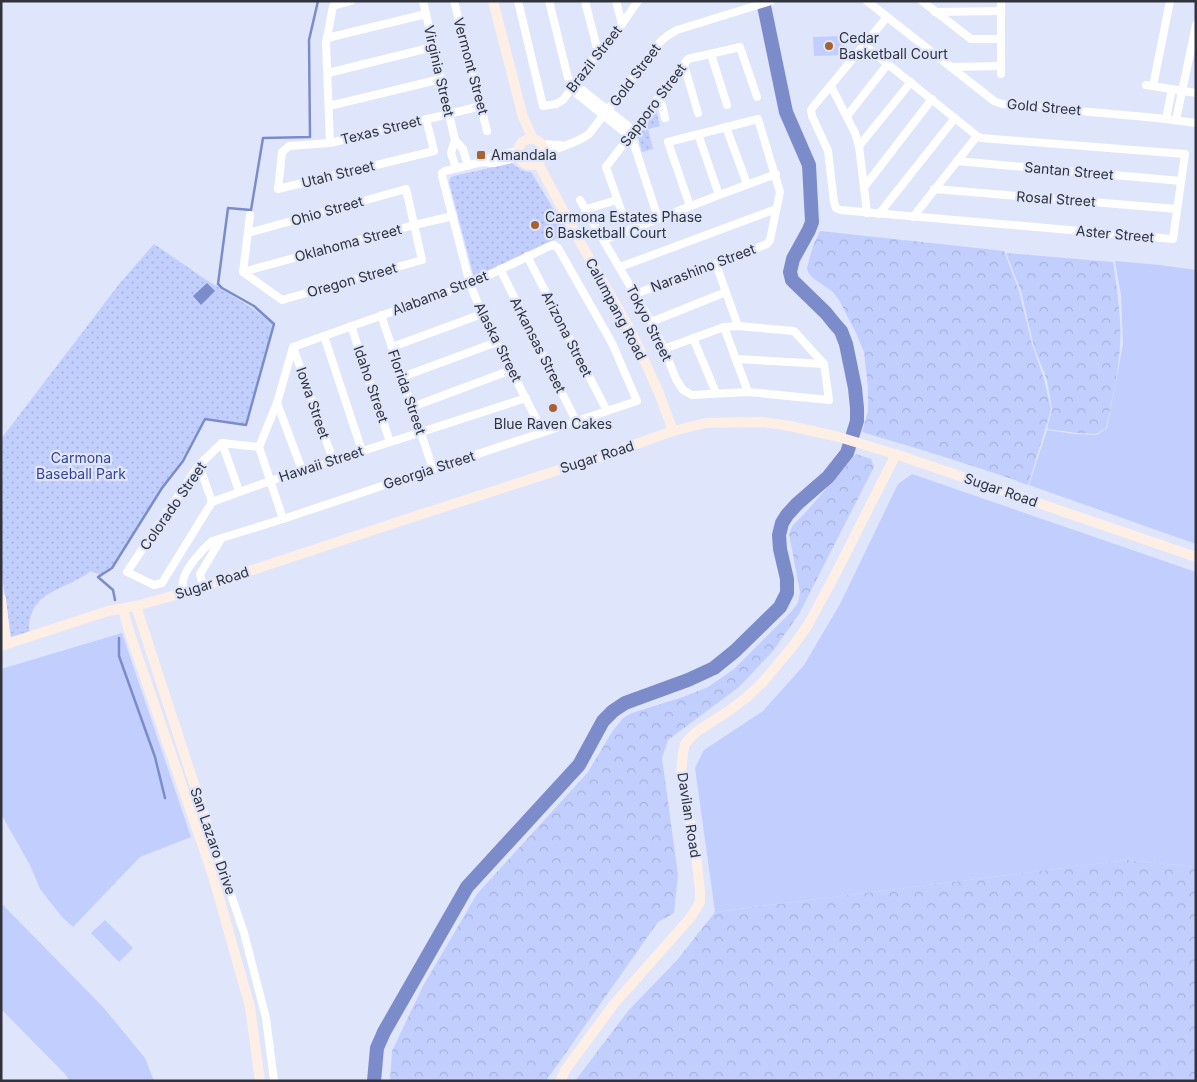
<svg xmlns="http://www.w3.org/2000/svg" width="1197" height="1082" viewBox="0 0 1197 1082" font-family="Inter,sans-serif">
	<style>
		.grass { fill: #c2cffe }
		.forest { fill: url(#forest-crowns) }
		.park { fill: url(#park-dots) }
		.water { fill: #7c8cca }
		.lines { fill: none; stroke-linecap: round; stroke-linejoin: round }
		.stream { stroke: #7c8cca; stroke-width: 2.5 }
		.river { stroke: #7c8cca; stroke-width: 14 }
		.street { stroke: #fff; stroke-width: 8 }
		.secondary { stroke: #fdeee6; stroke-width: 10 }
		.poi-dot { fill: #a66332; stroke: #dfe5fb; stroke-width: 2 }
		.labels { text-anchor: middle; stroke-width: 4.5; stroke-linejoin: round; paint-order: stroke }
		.poi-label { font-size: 14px; fill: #30333b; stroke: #dfe5fb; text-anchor: start }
		.street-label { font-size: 14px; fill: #30333b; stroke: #dfe5fb }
		.park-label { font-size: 14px; fill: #384490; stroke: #dfe5fb }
	</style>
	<defs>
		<pattern id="forest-crowns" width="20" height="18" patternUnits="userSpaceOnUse" patternTransform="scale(1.25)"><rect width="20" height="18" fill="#c2cffe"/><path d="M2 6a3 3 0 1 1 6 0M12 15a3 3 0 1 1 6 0" fill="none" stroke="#a7b2db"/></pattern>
		<pattern id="park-dots" width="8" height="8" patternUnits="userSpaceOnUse" patternTransform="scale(1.25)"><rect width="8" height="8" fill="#c2cffe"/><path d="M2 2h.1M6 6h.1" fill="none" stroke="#a7b2db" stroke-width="1.8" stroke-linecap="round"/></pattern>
	</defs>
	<rect width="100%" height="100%" fill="#dfe5fb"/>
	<g class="grass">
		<path d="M844 36V55L814 56 813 37Z"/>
		<path d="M1115 261 1160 265 1196 270V544L1029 485 1047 430 1074 434 1097 435 1107 428 1123 344 1121 295Z"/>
		<path d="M912 474 1196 572V867L1128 860 715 912 695 768 704 750 763 711 804 665 840 604 898 484Z"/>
		<path d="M122 633 191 837 140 857 73 927 62 917 40 889 30 865 1 814V669Z"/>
		<path d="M1 903 103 1007 145 1058 154 1081H69L67 1076 1 1009Z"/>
		<path d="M105 920 133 948 119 962 91 933Z"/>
	</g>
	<g class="forest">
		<path d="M820 231 903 240V241L904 240 1004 251 1019 291 1032 344 1044 379 1051 409 1046 427 1028 485C974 465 918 449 862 432L868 411V388L864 352 856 333 839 300 833 292 813 278 808 272 807 268 813 246Z"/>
		<path d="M1006 253 1113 262C1117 290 1122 319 1120 347 1118 374 1112 401 1106 428L1096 434 1077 433 1047 429 1052 409 1047 380 1034 347 1021 291Z"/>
		<path d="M856 454 871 459 874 467 799 614 773 651 739 687 668 740 662 758 678 875 674 913 658 922 546 1081H390L392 1051 423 986 477 894 588 772 612 732 623 718 632 713 683 697 708 687 734 669 791 612 798 603 800 592 789 534 793 525 805 513Z"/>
		<path d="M1128 860 1196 867V1081H575L628 1011 678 959 715 912Z"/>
	</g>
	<g class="park">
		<path d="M656 110 660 126 648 129 653 149 642 152 638 137Z"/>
		<path d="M512 163C518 168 523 172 531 172L568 233 474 277 449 182 450 178 453 176Z"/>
		<path d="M154 244 205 279 252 308 274 324 245 424 205 418 182 461 162 487 111 567 100 575 91 571C65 591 28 590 29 632L11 637 1 569V439L120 283Z"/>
	</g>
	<path class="water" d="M207 283 215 291 201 305 193 296Z"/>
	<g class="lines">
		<g class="stream">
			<path d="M115 600 113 590 98 577 112 568 162 488 183 461 205 419 246 425 274 324 254 306 222 288 218 284 228 208 251 210 263 138 310 137 309 40 318 1"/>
			<path d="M119 638V656L155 757 165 798"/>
		</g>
		<path class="river" d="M374 1081 377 1048 384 1032 467 887 579 765 603 721 613 711 625 703 688 680 714 668 735 651 780 607 787 593V579L780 549 779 535 782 523 787 515 797 504 828 477 847 453 857 421V408L855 388 846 344 841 331 834 323 826 313 792 280 790 272 793 259 809 230 812 222 809 165 786 112 763 1"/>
		<g class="street">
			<path d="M423 1 455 140 463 149 468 166"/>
			<path d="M454 1 487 131"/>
			<path d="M518 1 543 106 556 104 563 100 598 52 622 24 638 1"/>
			<path d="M549 1 568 78 578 95 624 132 630 134"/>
			<path d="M585 1 598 52"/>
			<path d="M616 1 622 24"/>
			<path d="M867 1 994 101 1002 104 1157 118 1196 123"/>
			<path d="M922 1 971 39H1001"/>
			<path d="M935 12 1001 11"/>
			<path d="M327 38 426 14"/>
			<path d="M864 45 977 136 981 138 1185 154 1173 239 840 210 836 208 834 202 828 151 812 116 811 110 813 107 887 17"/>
			<path d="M711 54 727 105"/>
			<path d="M684 65 698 113"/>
			<path d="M951 67 1001 66"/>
			<path d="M328 73 433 47"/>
			<path d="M1001 74V1"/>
			<path d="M1146 85 1196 93"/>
			<path d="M573 86 582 90 628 126 658 218"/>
			<path d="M831 86 855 133 859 146 867 213"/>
			<path d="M1153 86 1170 1"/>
			<path d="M660 97 665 118"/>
			<path d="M329 106 441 79"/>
			<path d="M847 116 887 65"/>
			<path d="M426 119 434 151 278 189 282 152 289 146 330 143 481 106"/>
			<path d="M1166 119 1172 89"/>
			<path d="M1176 120 1196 25"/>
			<path d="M726 127 747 184"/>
			<path d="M698 134 719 195"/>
			<path d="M455 140 451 153 456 168"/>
			<path d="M330 143 326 43 333 6 351 1"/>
			<path d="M541 144 561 145"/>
			<path d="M859 146 911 82"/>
			<path d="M544 154C558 147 576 144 589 134L661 41 667 36 677 30 771 1"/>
			<path d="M519 157 494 163 482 162 445 171 442 173V176L470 284 482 314 543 432"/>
			<path d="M957 161 1181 181"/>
			<path d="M482 162 492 157 518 151"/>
			<path d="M865 186 932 99"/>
			<path d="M934 189 1177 209"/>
			<path d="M580 200 651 322 664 349 676 379 683 390 692 395 748 392 829 400 824 364 794 331 738 326 724 327 664 349"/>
			<path d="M586 209 617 200"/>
			<path d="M622 213 606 167 688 59 740 47 757 97"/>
			<path d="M879 214 955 118"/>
			<path d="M913 217 977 136"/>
			<path d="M248 233 406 189 422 260 282 300 243 272 250 215"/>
			<path d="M604 240 719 195 776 174"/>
			<path d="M527 256 607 411"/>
			<path d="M716 264 738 326"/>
			<path d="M620 267 776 209"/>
			<path d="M500 269 576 421"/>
			<path d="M243 272 414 225 453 216"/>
			<path d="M635 294 716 264 767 244 770 240 780 192 758 119 668 142 690 206"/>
			<path d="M381 315 433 469"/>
			<path d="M651 322 726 292"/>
			<path d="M351 326 390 442"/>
			<path d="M724 327 748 392"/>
			<path d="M324 336 362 451"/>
			<path d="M693 338 716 393"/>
			<path d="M293 347 333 460"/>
			<path d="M392 347 482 314"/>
			<path d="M736 359 824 364"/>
			<path d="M402 377 497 342"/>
			<path d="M277 403 302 470"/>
			<path d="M412 407 511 370"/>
			<path d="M222 443 199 465 127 572 154 585 162 583 212 502 270 481 526 398"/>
			<path d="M222 443 239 491"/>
			<path d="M259 447 283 519"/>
			<path d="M199 465 212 502"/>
			<path d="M203 586 200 574 221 539"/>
			<path d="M183 593C183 589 182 584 183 581 185 568 203 549 212 541L283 519 637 401 612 343 558 248 554 245 550 246 470 284 293 347 277 403 259 447 222 443"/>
			<path d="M211 836 244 933 266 1018 274 1081"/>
		</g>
		<g class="secondary">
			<path d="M493 1 523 117 533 139"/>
			<circle cx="531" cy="152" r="13"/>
			<path d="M538 163 580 242 632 333 659 393 673 431"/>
			<path d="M1 599 6 644"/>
			<path d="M136 606 211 836"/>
			<path d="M123 609 128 628 213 876 250 1007 260 1081"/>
			<path d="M1 646 108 611 136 606 183 593 422 514 599 457 673 431 706 423 762 422 790 426 839 437 901 456 1196 557"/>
			<path d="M560 1081 566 1069 614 1004 690 918 696 909 700 902V891L696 854 681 775 683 753 685 744 691 737 699 730 730 710 747 697 762 683 793 646 808 625 836 573 896 454"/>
		</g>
	</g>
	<g class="poi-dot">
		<circle cx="829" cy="46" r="5"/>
		<rect x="476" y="150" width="10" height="10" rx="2.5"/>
		<circle cx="535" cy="225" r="5"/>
		<circle cx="553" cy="408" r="5"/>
	</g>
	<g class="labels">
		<g class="poi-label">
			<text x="839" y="43">Cedar<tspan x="839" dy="16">Basketball Court</tspan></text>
			<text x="491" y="160">Amandala</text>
			<text x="545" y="222">Carmona Estates Phase<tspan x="545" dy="16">6 Basketball Court</tspan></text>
			<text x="553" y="429" text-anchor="middle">Blue Raven Cakes</text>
		</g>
		<g class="street-label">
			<text transform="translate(594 59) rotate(-52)" y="5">Brazil Street</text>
			<text transform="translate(471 66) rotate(75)" y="5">Vermont Street</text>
			<text transform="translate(439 71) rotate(77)" y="5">Virginia Street</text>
			<text transform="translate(635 75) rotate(-53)" y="5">Gold Street</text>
			<text transform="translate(653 105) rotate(-53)" y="5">Sapporo Street</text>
			<text transform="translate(1044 107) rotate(5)" y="5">Gold Street</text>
			<text transform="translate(381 130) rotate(-14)" y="5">Texas Street</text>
			<text transform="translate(1069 171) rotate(5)" y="5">Santan Street</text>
			<text transform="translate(338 174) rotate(-14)" y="5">Utah Street</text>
			<text transform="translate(1056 199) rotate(4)" y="5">Rosal Street</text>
			<text transform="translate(327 211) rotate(-16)" y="5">Ohio Street</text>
			<text transform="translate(1115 234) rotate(5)" y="5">Aster Street</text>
			<text transform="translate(348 243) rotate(-15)" y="5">Oklahoma Street</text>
			<text transform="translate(703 268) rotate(-21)" y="5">Narashino Street</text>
			<text transform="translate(352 280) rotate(-16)" y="5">Oregon Street</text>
			<text transform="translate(440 293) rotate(-21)" y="5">Alabama Street</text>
			<text transform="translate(616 309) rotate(62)" y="5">Calumpang Road</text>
			<text transform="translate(649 323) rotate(63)" y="5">Tokyo Street</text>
			<text transform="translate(567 334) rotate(63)" y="5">Arizona Street</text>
			<text transform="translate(498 342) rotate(63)" y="5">Alaska Street</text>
			<text transform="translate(538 345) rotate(63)" y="5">Arkansas Street</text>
			<text transform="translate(371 384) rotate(71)" y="5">Idaho Street</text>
			<text transform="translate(407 392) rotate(71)" y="5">Florida Street</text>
			<text transform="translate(313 403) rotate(71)" y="5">Iowa Street</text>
			<text transform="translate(597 457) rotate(-18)" y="5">Sugar Road</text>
			<text transform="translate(321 464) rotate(-18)" y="5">Hawaii Street</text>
			<text transform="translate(429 470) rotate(-18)" y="5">Georgia Street</text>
			<text transform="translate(1001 490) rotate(19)" y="5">Sugar Road</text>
			<text transform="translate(173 506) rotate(-55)" y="5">Colorado Street</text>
			<text transform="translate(212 583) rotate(-18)" y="5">Sugar Road</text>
			<text transform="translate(689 815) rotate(81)" y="5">Davilan Road</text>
			<text transform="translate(213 841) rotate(71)" y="5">San Lazaro Drive</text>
		</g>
		<g class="park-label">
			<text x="81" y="463">Carmona<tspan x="81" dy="16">Baseball Park</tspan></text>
		</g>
	</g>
	<rect width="1197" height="1082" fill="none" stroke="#30333b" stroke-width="5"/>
</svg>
